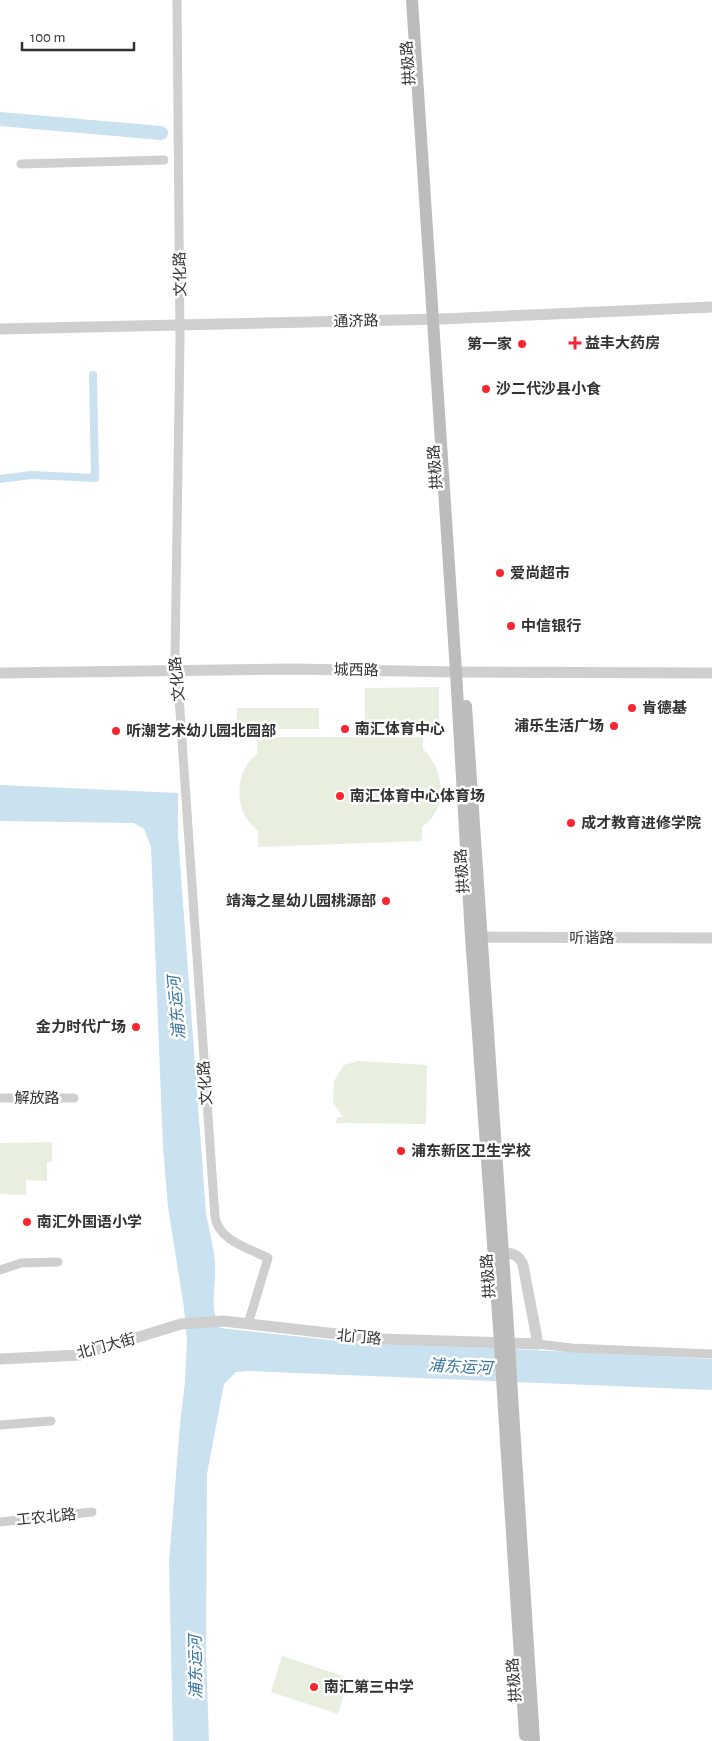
<svg xmlns="http://www.w3.org/2000/svg" width="712" height="1741" viewBox="0 0 712 1741" font-family="'Alegreya Sans','Noto Sans SC',sans-serif">
	<style>
		.green { fill: #e8efdf }
		.water { fill: #cae1f0 }
		.lines { fill: none; stroke-linecap: round; stroke-linejoin: round }
		.canal { stroke: #cae1f0; stroke-width: 8 }
		.river { stroke: #cae1f0; stroke-width: 14 }
		.minor { stroke: #cfcfcf; stroke-width: 9 }
		.tertiary { stroke: #cfcfcf; stroke-width: 11 }
		.secondary { stroke: #bcbcbc; stroke-width: 12 }
		.secondary-bridge { stroke: #bcbcbc; stroke-width: 12 }
		.poi-dot { fill: #f62731; stroke: #fff; stroke-width: 2 }
		.labels { text-anchor: middle; stroke-width: 5; stroke-linejoin: round; paint-order: stroke }
		.street-label { font-size: 15px; fill: #323232; stroke: #fff }
		.poi-label { font-size: 15px; font-weight: bold; fill: #323232; stroke: #fff; text-anchor: start }
		.water-label { font-size: 16px; font-style: italic; fill: #36739e; stroke: #fff }
	</style>
	<rect width="100%" height="100%" fill="#fff"/>
	<g class="green">
		<path d="M439 687V727L365 728V688Z"/>
		<rect x="237" y="708" width="82" height="21"/>
		<path d="M258 737H423V749C445 770 449 809 422 827V841L258 847V831C255 827 250 824 247 819 234 800 238 767 257 754Z"/>
		<path d="M358 1061 427 1065 426 1124 336 1123 337 1117H343L333 1102 334 1081 344 1065Z"/>
		<path d="M52 1142V1162H47V1181L26 1180V1195L0 1194V1143Z"/>
		<path d="M282 1656 349 1678 338 1714 271 1692Z"/>
	</g>
	<path class="water" d="M0 785 178 793V835L206 1213C209 1230 214 1247 215 1263 217 1288 208 1303 220 1328L368 1344 471 1347 712 1359V1390L249 1371 236 1372 224 1384 207 1474 206 1656 209 1741H173L169 1562 180 1424 185 1382 187 1341 184 1308 168 1207 163 1148 151 847 144 829 134 823 0 821Z"/>
	<g class="lines">
		<path class="canal" d="M0 479 31 475 95 478 93 375"/>
		<path class="river" d="M0 119 161 133"/>
		<g class="minor">
			<path d="M177 0 180 341 175 657 179 697 215 1217C219 1241 249 1248 268 1258L248 1324"/>
			<path d="M21 164 164 160"/>
			<path d="M0 1098H74"/>
			<path d="M0 1270 21 1263 58 1262"/>
			<path d="M538 1344 572 1348 712 1354"/>
			<path d="M0 1425 51 1421"/>
			<path d="M0 1522 92 1512"/>
		</g>
		<g class="tertiary">
			<path d="M0 329 441 319 712 307"/>
			<path d="M0 673 292 669 456 672 712 673"/>
			<path d="M474 937 712 938"/>
			<path d="M0 1359 80 1355 181 1324 223 1321 380 1339 538 1344 523 1265C519 1255 513 1253 503 1253"/>
		</g>
		<g class="secondary">
			<path d="M412 0 456 672 471 937 499 1328"/>
			<path d="M466 706 508 1328"/>
			<path d="M504 1410 525 1735"/>
			<path d="M513 1410 534 1741"/>
		</g>
		<g class="secondary-bridge">
			<path d="M499 1328 504 1410"/>
			<path d="M508 1328 513 1410"/>
		</g>
	</g>
	<g class="poi-dot">
		<path d="M572.5 335.5h5v5h5v5h-5v5h-5v-5h-5v-5h5z"/>
		<circle cx="522" cy="344" r="5"/>
		<circle cx="486" cy="389" r="5"/>
		<circle cx="500" cy="573" r="5"/>
		<circle cx="511" cy="626" r="5"/>
		<circle cx="632" cy="708" r="5"/>
		<circle cx="614" cy="726" r="5"/>
		<circle cx="345" cy="729" r="5"/>
		<circle cx="116" cy="731" r="5"/>
		<circle cx="340" cy="796" r="5"/>
		<circle cx="571" cy="823" r="5"/>
		<circle cx="386" cy="901" r="5"/>
		<circle cx="136" cy="1027" r="5"/>
		<circle cx="401" cy="1151" r="5"/>
		<circle cx="27" cy="1222" r="5"/>
		<circle cx="314" cy="1687" r="5"/>
	</g>
	<g class="labels">
		<g class="street-label">
			<text transform="translate(408 63) rotate(-94)" y="5">拱极路</text>
			<text transform="translate(180 274) rotate(-91)" y="5">文化路</text>
			<text transform="translate(356 321) rotate(-1)" y="5">通济路</text>
			<text transform="translate(435 467) rotate(-94)" y="5">拱极路</text>
			<text transform="translate(356 670) rotate(1)" y="5">城西路</text>
			<text transform="translate(177 679) rotate(-95)" y="5">文化路</text>
			<text transform="translate(462 871) rotate(-94)" y="5">拱极路</text>
			<text x="592" y="943">听谐路</text>
			<text transform="translate(205 1083) rotate(-94)" y="5">文化路</text>
			<text x="37" y="1103">解放路</text>
			<text transform="translate(488 1276) rotate(-94)" y="5">拱极路</text>
			<text transform="translate(359 1337) rotate(5)" y="5">北门路</text>
			<text transform="translate(106 1346) rotate(-15)" y="5">北门大街</text>
			<text transform="translate(46 1517) rotate(-6)" y="5">工农北路</text>
			<text transform="translate(514 1680) rotate(-94)" y="5">拱极路</text>
		</g>
		<g class="poi-label">
			<text x="585" y="348">益丰大药房</text>
			<text x="512" y="349" text-anchor="end">第一家</text>
			<text x="496" y="394">沙二代沙县小食</text>
			<text x="510" y="578">爱尚超市</text>
			<text x="521" y="631">中信银行</text>
			<text x="642" y="713">肯德基</text>
			<text x="604" y="731" text-anchor="end">浦乐生活广场</text>
			<text x="355" y="734">南汇体育中心</text>
			<text x="126" y="736">听潮艺术幼儿园北园部</text>
			<text x="350" y="801">南汇体育中心体育场</text>
			<text x="581" y="828">成才教育进修学院</text>
			<text x="376" y="906" text-anchor="end">靖海之星幼儿园桃源部</text>
			<text x="126" y="1032" text-anchor="end">金力时代广场</text>
			<text x="411" y="1156">浦东新区卫生学校</text>
			<text x="37" y="1227">南汇外国语小学</text>
			<text x="324" y="1692">南汇第三中学</text>
		</g>
		<g class="water-label">
			<text transform="translate(176 1008) rotate(-95)" y="6">浦东运河</text>
			<text transform="translate(460 1366) rotate(3)" y="6">浦东运河</text>
			<text transform="translate(195 1667) rotate(-91)" y="6">浦东运河</text>
		</g>
	</g>
	<path d="M22 42v8h112v-8" fill="none" stroke="#323232" stroke-width="2.5"/>
	<text x="30" y="42" font-size="15" fill="#323232" stroke="#ffffff" stroke-width="4" paint-order="stroke">100 m</text>
</svg>
